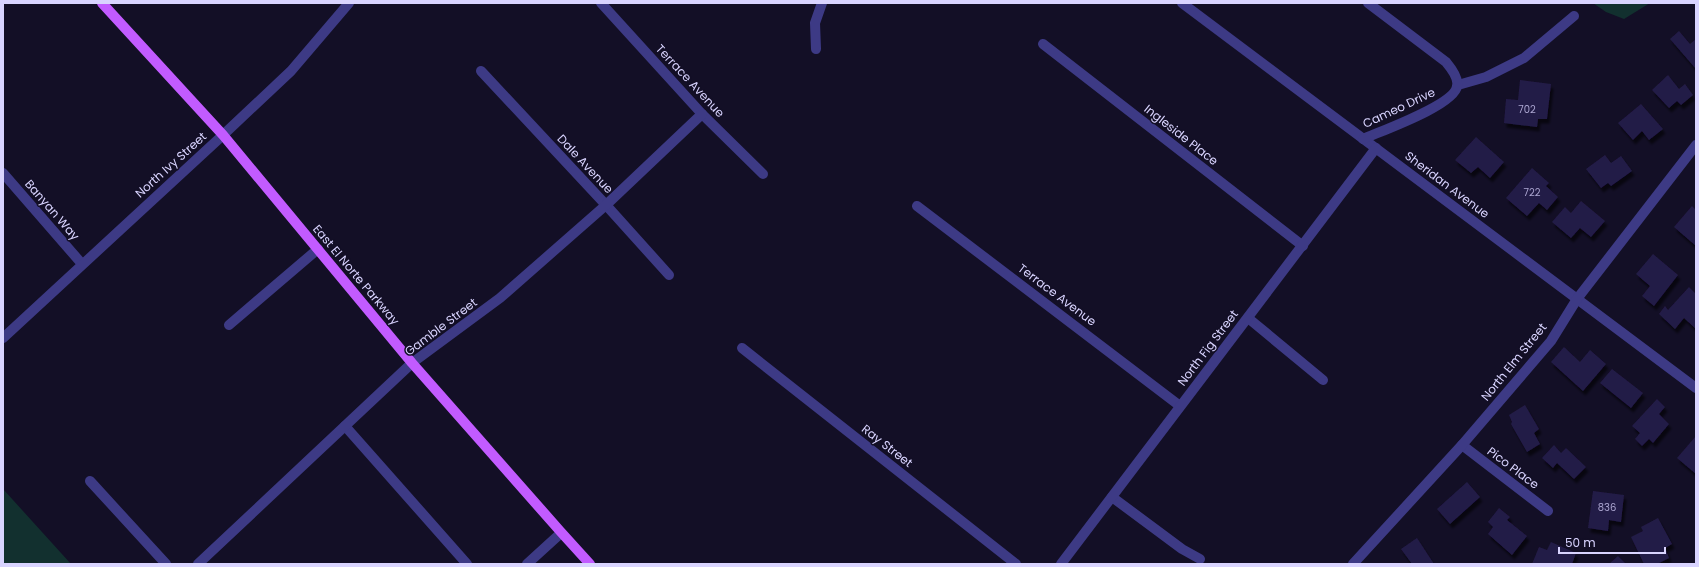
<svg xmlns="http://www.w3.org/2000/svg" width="1699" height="567" viewBox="0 0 1699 567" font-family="Poppins,sans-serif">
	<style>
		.green { fill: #12302f }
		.building { fill: #241b47; filter: url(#shadow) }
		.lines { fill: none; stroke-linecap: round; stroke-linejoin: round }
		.minor { stroke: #3d3a85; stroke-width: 10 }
		.major { stroke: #c25bff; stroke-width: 10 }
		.labels { text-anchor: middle; stroke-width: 3; stroke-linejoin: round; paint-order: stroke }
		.number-label { font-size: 10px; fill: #aca6d1 }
		.street-label { font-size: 12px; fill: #d9d4ff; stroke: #130f26 }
	</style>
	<defs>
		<filter id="shadow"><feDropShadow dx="2.5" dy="4.5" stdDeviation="1" flood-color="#0009"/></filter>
	</defs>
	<rect width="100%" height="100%" fill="#130f26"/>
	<g class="green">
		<path d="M1593 3H1650L1624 19 1606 12Z"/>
		<path d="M3 489 71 564H3Z"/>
	</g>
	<g class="building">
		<path d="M1679 31 1690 44 1696 39V69L1670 39Z"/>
		<path d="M1668 75 1679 89 1685 84 1693 95 1681 105 1677 101 1669 108 1652 90Z"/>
		<path d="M1520 80 1551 84 1547 119H1538L1537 127 1504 123 1506 99 1518 100Z"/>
		<path d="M1641 104 1663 129 1649 140 1642 131 1633 140 1618 123Z"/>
		<path d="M1476 137 1504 162 1490 178 1478 167 1471 173 1455 160Z"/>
		<path d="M1605 155 1611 163 1621 156 1632 171 1611 186 1608 183 1601 188 1586 169Z"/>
		<path d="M1532 168 1549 183 1546 186 1558 197 1547 210 1539 203 1527 216 1506 198Z"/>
		<path d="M1581 201 1605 221 1591 237 1580 228 1571 238 1552 222 1565 207 1571 213Z"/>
		<path d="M1692 206 1696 210V246L1674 227Z"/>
		<path d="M1653 254 1678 275 1654 306 1642 296 1650 286 1636 274Z"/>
		<path d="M1689 287 1696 294V329L1684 318 1675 329 1659 314 1665 306 1668 310Z"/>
		<path d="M1564 347 1580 362 1590 350 1606 364 1583 391 1551 362Z"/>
		<path d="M1612 369 1643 393 1631 408 1600 383Z"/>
		<path d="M1657 399 1665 407 1659 414 1669 424 1653 443 1649 439 1642 446 1635 439 1640 433 1632 426Z"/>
		<path d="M1525 405 1539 429 1534 433 1540 444 1527 452 1511 424 1512 422 1509 415Z"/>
		<path d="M1696 436V474L1677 458Z"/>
		<path d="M1554 445 1561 453 1566 448 1586 467 1574 479 1557 463 1553 468 1542 458Z"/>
		<path d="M1467 482 1480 497 1450 524 1437 509Z"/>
		<path d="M1593 491 1624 495 1621 522 1609 520 1608 531 1588 528Z"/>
		<path d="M1499 508 1510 517 1507 520 1527 536 1512 555 1488 534 1493 527 1488 522Z"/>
		<path d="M1658 518 1672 544 1665 548 1669 558 1657 564H1644L1631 537 1643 531 1641 527Z"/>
		<path d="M1417 538 1434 564H1412L1401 549Z"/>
		<path d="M1551 542 1576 553 1572 564H1532L1539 547 1547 550Z"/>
		<path d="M1618 556 1626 564H1609Z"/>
	</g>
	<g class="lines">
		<g class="minor">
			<path d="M601 3 702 114 763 174"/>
			<path d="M1182 3 1696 388"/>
			<path d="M1043 44 1303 246"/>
			<path d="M816 49 815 23 822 3"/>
			<path d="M481 71 606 205 669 275"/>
			<path d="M1458 85 1486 77 1524 58 1574 16"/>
			<path d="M1363 139C1381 131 1455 105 1457 86 1459 78 1451 68 1446 62L1368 3"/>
			<path d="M3 173 82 264"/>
			<path d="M917 206 1180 406"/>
			<path d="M1248 318 1323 380"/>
			<path d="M229 325 318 249"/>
			<path d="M3 338 223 135 291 71 349 3"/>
			<path d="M742 348 1016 564"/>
			<path d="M345 426 467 564"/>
			<path d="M1462 445 1548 511"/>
			<path d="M90 481 166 564"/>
			<path d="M1112 497 1182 549 1200 559"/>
			<path d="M198 564 412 363 500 298 606 205 702 114"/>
			<path d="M527 564 561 533"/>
			<path d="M1061 564 1376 148"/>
			<path d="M1353 564 1462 445 1551 341 1577 299 1696 145"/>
		</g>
		<path class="major" d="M102 3 223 135 412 363 560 531 590 564"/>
	</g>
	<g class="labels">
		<g class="number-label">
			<text x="1527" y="113">702</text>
			<text x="1532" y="196">722</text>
			<text x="1607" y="511">836</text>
		</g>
		<g class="street-label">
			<text transform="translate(690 81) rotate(47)" y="4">Terrace Avenue</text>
			<text transform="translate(1399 108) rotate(-25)" y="4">Cameo Drive</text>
			<text transform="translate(1181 135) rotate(38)" y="4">Ingleside Place</text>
			<text transform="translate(585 164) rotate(47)" y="4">Dale Avenue</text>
			<text transform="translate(171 165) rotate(-42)" y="4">North Ivy Street</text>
			<text transform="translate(1447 185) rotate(37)" y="4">Sheridan Avenue</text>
			<text transform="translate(52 210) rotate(49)" y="4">Banyan Way</text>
			<text transform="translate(356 275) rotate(50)" y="4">East El Norte Parkway</text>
			<text transform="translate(1057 295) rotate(37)" y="4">Terrace Avenue</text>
			<text transform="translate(441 327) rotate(-37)" y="4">Gamble Street</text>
			<text transform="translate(1208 348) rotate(-53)" y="4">North Fig Street</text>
			<text transform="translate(1514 362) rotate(-51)" y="4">North Elm Street</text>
			<text transform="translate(887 446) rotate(38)" y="4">Ray Street</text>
			<text transform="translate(1513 468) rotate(37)" y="4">Pico Place</text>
		</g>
	</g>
	<rect width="1699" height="567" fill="none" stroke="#d9d4ff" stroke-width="8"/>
	<path d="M1559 547v6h106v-6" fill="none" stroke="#d9d4ff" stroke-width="2"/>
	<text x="1565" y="547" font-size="12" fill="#d9d4ff" stroke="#130f26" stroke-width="3" paint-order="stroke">50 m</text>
</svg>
